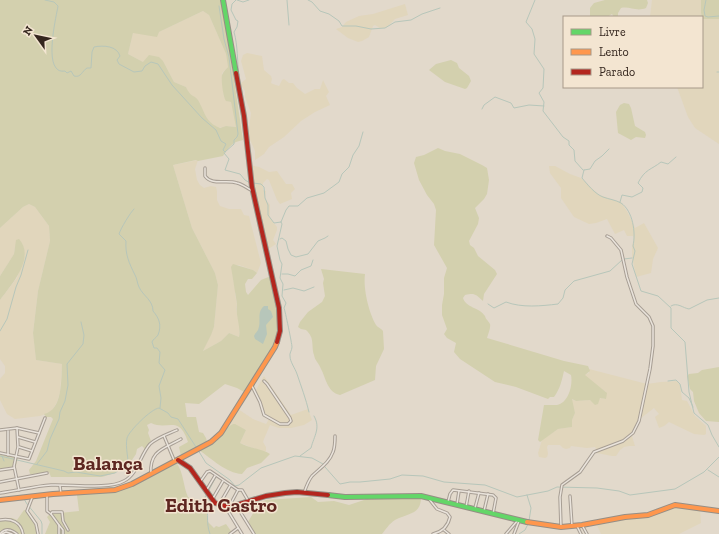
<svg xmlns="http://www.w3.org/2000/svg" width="719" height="534" viewBox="0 0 719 534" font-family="'Zilla Slab',serif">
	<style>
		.farmland { fill: #e1d6bc }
		.green { fill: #d3d0ae; fill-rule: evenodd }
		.water { fill: #b7c6ba }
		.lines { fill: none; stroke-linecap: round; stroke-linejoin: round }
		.stream { stroke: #b7c6ba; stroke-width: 1 }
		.street-casing { stroke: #a79e94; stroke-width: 3.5 }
		.fast-casing { stroke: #968e85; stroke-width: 6 }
		.slow-casing { stroke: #968e85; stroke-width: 6 }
		.jam-casing { stroke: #968e85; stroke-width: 6 }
		.street { stroke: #eae4dc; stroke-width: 1.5 }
		.fast { stroke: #63d668; stroke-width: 4 }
		.slow { stroke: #ff974d; stroke-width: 4 }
		.jam { stroke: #b3261e; stroke-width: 4 }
		.labels { text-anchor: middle; stroke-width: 3; stroke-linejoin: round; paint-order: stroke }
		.district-label { font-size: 20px; font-weight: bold; fill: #5e2620; stroke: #f3e5d1 }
	</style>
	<rect width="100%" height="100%" fill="#e2d9cb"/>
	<g class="farmland">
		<path d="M652 0H701V17H650Z"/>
		<path d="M405 4 408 15 395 19 386 28H380L375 25 373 26 369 37 362 41 358 42 348 38 336 29 342 27 346 22 359 16 373 14Z"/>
		<path d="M203 11 209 15 226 54 228 67 222 73V77L224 97 227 101 231 102 237 127 227 126 218 128 209 121 205 115 197 99 189 94 186 87 174 82 163 61 143 62 128 54 133 33 159 32Z"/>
		<path d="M702 19H719V144L695 128 688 117 677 87H702Z"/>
		<path d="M247 53 262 56 264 70 271 76 272 79 271 83 273 84 279 86 282 80 284 79 289 83H293L297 88 305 94 315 89H320L323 80 329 92 326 96 330 105 315 112 301 121 284 137 269 147 264 154 255 160V151L248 135 251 113 245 97V91L241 85V83L246 79 241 61 243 55Z"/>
		<path d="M198 160 195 169 197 180 200 185 204 188 211 186 216 187 217 191V200L220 206 229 209H241L244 215 249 216 261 263 257 273 253 270 239 265H232L233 280 235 287V294L237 304 236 308 239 323V337L229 333 221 341 203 351 214 327 218 285 215 273 192 228 173 165Z"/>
		<path d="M250 165 259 167 269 172 277 171 286 184H292L295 189 291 193 292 199 280 204 277 200 269 180 267 179 263 183V190L266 191 265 198 270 205V218L277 227V230L273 240 276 244 270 248H268Z"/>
		<path d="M549 166H555L570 174 581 178 599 195 621 202 628 213 635 228 644 223 658 248 653 259 651 273 636 277 632 256V246L634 238 633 236H627L624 230 615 234 607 219 596 223 589 224 574 217 561 198V188L550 173Z"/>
		<path d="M29 204 35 207 49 226 50 241 38 291 33 332 36 360 62 364 60 392 57 402 51 412 40 416 15 419 7 414 0 400V379L5 373V366L0 359V300L17 278 25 255 15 246 14 254 0 276V228L23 207Z"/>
		<path d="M589 369 647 384 661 382 677 381 680 385 682 400 687 401 695 416 706 426V434L704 435 694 434 669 422 664 426 659 428 655 417 659 414 654 408 641 418 631 433 635 446H629L624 447 620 450 616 456H612L597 453V450L595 447 587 448 571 446 570 448 566 449 563 448 560 445H548L547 447 548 454 547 457 545 458 539 457 538 453 542 440 558 429 572 427V420L575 413 571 399 576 401 590 400 593 402 601 398 605 399 606 392 597 386 584 375 589 373Z"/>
		<path d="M264 376 291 415 308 409 312 420 304 425 291 428H279L270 425 264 439 263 442 266 447V451L264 452 240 443 246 430 233 424 227 428 238 409 253 419 266 424 269 419 263 414 256 390Z"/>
		<path d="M678 504 700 509 701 523 679 534H601L596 523 648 514 657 512 665 507Z"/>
	</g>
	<g class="green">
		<path d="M0 0H222L243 140C232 142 229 147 223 156L198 161 196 160 173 165 192 228 215 273 218 285 214 327 211 335 203 351 221 341 229 333 239 337C241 326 235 315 237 304L231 267 233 264 253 270 257 273 252 279H248L245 284 246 292 248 295 261 280 271 276C274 292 280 309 279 326 277 350 258 372 246 393L237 388 225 384 199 404 185 403 187 417H196L199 432 203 433 206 438 207 442 181 456 179 447 188 442C179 414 168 431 151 423L147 425 149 430 148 433 151 441 145 449 142 446 137 449 136 454 126 469 119 467 115 473 102 477H51L49 472 36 475 30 474 29 470 36 461 53 419 51 417H46L44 414C63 410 61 379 62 364L36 360 33 333 38 291 50 241 49 226 35 207 29 204 23 207 0 228ZM203 11 209 15 226 54 228 67C226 69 223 72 222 75 221 80 223 97 226 101L231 102 236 127 226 126 220 128C205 122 205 112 198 100 195 95 191 98 186 87L174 82 163 61 159 57 149 55 143 62 128 54 133 33 157 37 159 32Z"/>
		<path d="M605 0H647L648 3 646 8C636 12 630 6 621 8L618 13V17H614L612 14 607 17H590V8L594 3Z"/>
		<path d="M701 0H719V19H702L701 13Z"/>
		<path d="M451 60 457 63 459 68 469 76 471 81 467 88 465 89 445 82 429 70 436 64Z"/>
		<path d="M624 103 629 104 631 108 635 126 645 132 646 135 645 138 636 137 631 140 618 133 616 112 620 105Z"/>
		<path d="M438 148 445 151 460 154 482 165 487 168 489 180 487 194 484 199 475 208 479 218 478 224 469 241 470 245 474 248 478 256 495 270 497 274 484 294 483 301C475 294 475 293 465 295L463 298C466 308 479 307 485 316 486 320 488 320 490 324 491 328 488 334 487 338L564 361 588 366 590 371 585 375 607 393 606 399 600 398 598 404 595 405 590 400 576 401 572 399 575 413 572 420V427L558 429 540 442 538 440 544 405C549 405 553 405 557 405 569 403 573 384 571 375L564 371C562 380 560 389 554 397H550L548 399 516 387 495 382 460 359 454 352 456 343 447 338 444 334 447 329 442 315V305L444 294V278L447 268 434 245 436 210 434 204 427 195 419 180 414 163 416 157 424 155Z"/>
		<path d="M19 239C36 258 11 285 0 300V276L14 254 16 240Z"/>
		<path d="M321 269 365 274C363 289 369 313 376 325 378 328 381 328 383 331L384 349 376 366 375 380 340 395C327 392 326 378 321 369 319 363 315 361 314 355 311 345 315 338 306 330L301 329 298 327 300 322 308 312 322 302 325 296 323 283 324 279Z"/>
		<path d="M719 367V422L706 421 699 413 694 401 693 392 690 389 687 376 689 374 698 373 702 370Z"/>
		<path d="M233 424H235L246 430 240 443C249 448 262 449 270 454L261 463 247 468 242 474C226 473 212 459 199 450 206 446 213 444 219 438 225 433 225 428 233 424Z"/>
		<path d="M0 453 18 457 16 466 0 469Z"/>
		<path d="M176 462C184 473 183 486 188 497L195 500 202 511 205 510 207 514 208 522 214 528 216 526 219 527 226 524 233 534H45L50 522 47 517 50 514 79 511 77 495 119 491Z"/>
		<path d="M311 497 318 502 334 501 349 505 367 499 421 497C421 515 408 513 395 520 389 524 386 529 382 534H255L248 522 259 503 266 500Z"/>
		<path d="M24 510H25L35 523 37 534H0V519L12 518 17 520Z"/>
	</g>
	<path class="water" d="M264 306H268V309L271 311 273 317 266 325 267 334 263 344 255 339 254 336C255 333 257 332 258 330 262 321 256 313 264 306Z"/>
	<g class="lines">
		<g class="stream">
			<path d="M45 0 54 2 58 6C56 18 42 75 65 71L67 73 71 71 74 76C81 78 82 71 87 68H91L92 52 94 47C104 45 117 46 120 56L117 60 119 64 134 72 142 71 145 66 151 62 158 64 172 85 202 118 216 130 221 141 226 144 223 150 225 152"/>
			<path d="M236 0 232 4 231 10 236 20 238 21 237 27 234 32C238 46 237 61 239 75"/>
			<path d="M237 0 243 2 249 0"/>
			<path d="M287 0 289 25"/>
			<path d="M308 0 312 2 320 11 329 14 339 21 342 26H356L371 29 385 28 395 22 411 20 422 14 440 8"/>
			<path d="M535 0 526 22 532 29 535 39 534 54 544 69 543 88 539 93 544 102 543 111 563 137 569 141V145L574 150 575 161 583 170"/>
			<path d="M706 0 704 10 705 16 708 17 719 16"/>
			<path d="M219 6 224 39 229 57 238 134 237 137 234 140V144L225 152"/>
			<path d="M717 72H719"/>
			<path d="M482 109 484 105 495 97 511 103 514 108 529 105 544 106"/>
			<path d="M224 153 229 159 225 170 240 174 245 180 250 183"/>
			<path d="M584 170 582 178C587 184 595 194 603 197 608 199 616 200 621 203 633 211 636 233 633 246L635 251 632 264 641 291 658 296 671 308V328L685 342 689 392 694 413 708 425 712 435 719 447"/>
			<path d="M584 170 590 169 595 161 602 156 609 149"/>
			<path d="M253 183 261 184 264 187 265 198 268 205V215L274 223 281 222"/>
			<path d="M620 202 622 195 632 197 642 192 643 188 638 183C645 169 651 170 661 162L668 164 676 157"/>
			<path d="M134 209C130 213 121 228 119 234L126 241C125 254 129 263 135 275 137 278 137 283 139 287 143 296 153 300 153 311 159 318 162 325 158 335 156 338 153 339 152 342L154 348H157L160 352 159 363 165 370 159 386 161 398 160 408"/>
			<path d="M281 222 282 224 277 246 280 260 282 264 280 278 283 284 282 296 286 303 284 308C285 310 292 344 292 347 292 350 289 354 290 356 290 362 295 368 297 374 301 386 306 399 309 412"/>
			<path d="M281 222 286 210 289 206H298L307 198 324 193 339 182 342 174 349 167 353 155 359 146 363 132"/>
			<path d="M280 239 282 238 286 241 288 249 291 255 296 257 308 254 318 241 325 238 328 236"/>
			<path d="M624 259 632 258"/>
			<path d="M282 274H288L295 276 301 270 311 266 313 260"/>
			<path d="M284 290 293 288 304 291 314 287"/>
			<path d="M488 304 494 308 506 302C522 308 541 306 558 304L563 298 565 290 574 281 610 271 622 260"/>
			<path d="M671 306C677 302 683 308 689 309L707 300 719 298"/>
			<path d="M0 331 7 319 16 287 21 275 28 250"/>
			<path d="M668 381 676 380 680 384 682 392 689 398 693 407"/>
			<path d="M198 450 206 463 230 480 235 486 239 485 261 468 295 456 312 458 323 464"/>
			<path d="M0 456 64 471 68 473 76 472 100 476 115 473 122 468 128 467C129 459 125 448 127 438 129 431 151 409 159 408L168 413 171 417 178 419 196 447"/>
			<path d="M2 456 4 461"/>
			<path d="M300 456 311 448C314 436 321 428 314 416"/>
			<path d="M37 464 47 451 50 439 59 419 60 412 65 401 68 385 67 364 83 344 84 335 81 322"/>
			<path d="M325 467 340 484 350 482H360L390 479 402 475 423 476 444 482 485 485 517 497 548 491 557 487 597 488 619 491 630 495 675 489 704 472 719 457"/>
			<path d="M708 470 719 477"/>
			<path d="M208 492 216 477"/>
			<path d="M207 494 205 497C210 509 205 522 210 534"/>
			<path d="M527 495 531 508 529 521"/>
			<path d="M24 499 27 504 41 521 42 524V534"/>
			<path d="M519 534 525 530 528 524"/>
		</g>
		<defs>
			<g id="street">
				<path d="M205 168V176C212 186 227 179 237 183 242 184 247 188 251 190"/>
				<path d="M252 386 260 402 264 415 280 424H288L291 421 290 418 267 384 264 381"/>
				<path d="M17 428 18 447 14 466 19 490"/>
				<path d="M0 430 17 428 39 433"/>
				<path d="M164 436 174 460"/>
				<path d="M18 437 35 442"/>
				<path d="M19 447 32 451"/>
				<path d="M0 453 29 459 45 418"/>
				<path d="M8 455V431"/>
				<path d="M0 470 14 468"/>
				<path d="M151 474C149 451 163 449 181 439"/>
				<path d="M0 482 47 473"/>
				<path d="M200 482 207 472 210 471 238 490H242L249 502"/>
				<path d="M60 486 61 494"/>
				<path d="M206 491 215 476"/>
				<path d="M0 493C17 491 34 486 51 485 71 484 108 490 124 481 138 474 140 455 150 444 158 437 168 434 177 430"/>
				<path d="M304 493C306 487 308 481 312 476 320 468 329 463 333 452 335 447 335 441 335 436"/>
				<path d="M47 495V511L51 514"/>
				<path d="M570 496 572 526"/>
				<path d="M32 498 27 511 36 524 38 534"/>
				<path d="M429 499 437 509 447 513 450 517C448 526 442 532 433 534"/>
				<path d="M212 500 223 481"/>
				<path d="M448 502 450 494 453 490 493 495 496 498 493 514"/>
				<path d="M457 504 459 491"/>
				<path d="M219 505 230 486"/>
				<path d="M230 505 238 490"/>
				<path d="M236 505 254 534"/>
				<path d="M225 506 242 534"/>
				<path d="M466 507 469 491"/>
				<path d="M475 508 479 493"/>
				<path d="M484 511 488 494"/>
				<path d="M0 520C11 518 21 522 23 534"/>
				<path d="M59 525 63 530V534"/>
				<path d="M582 525 587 534"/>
				<path d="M577 526 581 534"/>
				<path d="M561 527 560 497 562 485 580 472 594 452 623 441 633 433 639 421 650 369 653 346V326L649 317 636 304 627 277 621 250 611 238 607 236"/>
				<path d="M444 530 449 534"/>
				<path d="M0 534C5 528 11 529 17 534"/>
				<path d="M2 534 6 532 12 534"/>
				<path d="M59 534V525L51 514 52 512H62L63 521 68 530"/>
				<path d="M230 534 238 528"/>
				<path d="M506 534 518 520"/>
				<path d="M514 534 519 521"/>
			</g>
			<g id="fast">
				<path d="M223 0 236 73"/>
				<path d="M328 495 345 497 421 496 527 522"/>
			</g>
			<g id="slow">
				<path d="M0 500 53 494 115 490 132 484 211 442 221 433 275 347 277 342"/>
				<path d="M527 522 561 527 582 525 625 517 648 515 675 505 719 511"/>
			</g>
			<g id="jam">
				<path d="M236 73 244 116 252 187 279 308 280 331 277 342"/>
				<path d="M178 460 190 468 215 503 225 506 236 505 266 496 285 493 297 492 328 495"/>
			</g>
		</defs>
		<use href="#street" class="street-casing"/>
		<use href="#fast" class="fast-casing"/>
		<use href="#slow" class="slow-casing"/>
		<use href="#jam" class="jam-casing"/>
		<use href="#street" class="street"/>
		<use href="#fast" class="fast"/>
		<use href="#slow" class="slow"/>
		<use href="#jam" class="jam"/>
	</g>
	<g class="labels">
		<g class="district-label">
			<text x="108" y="470">Balança</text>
			<text x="221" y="512">Edith Castro</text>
		</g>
	</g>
	<rect x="563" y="16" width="140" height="72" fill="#f3e5d1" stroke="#a79989"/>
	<rect x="571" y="29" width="20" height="6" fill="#63d668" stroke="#a79989"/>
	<text x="599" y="36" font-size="12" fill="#34261e">Livre</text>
	<rect x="571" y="49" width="20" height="6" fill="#ff974d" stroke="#a79989"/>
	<text x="599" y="56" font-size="12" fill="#34261e">Lento</text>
	<rect x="571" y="69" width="20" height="6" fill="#b3261e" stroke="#a79989"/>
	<text x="599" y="76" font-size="12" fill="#34261e">Parado</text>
	<g transform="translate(36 36) rotate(303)" stroke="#f3e5d1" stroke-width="3" paint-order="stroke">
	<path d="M0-3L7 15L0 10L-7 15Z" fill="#34261e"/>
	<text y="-6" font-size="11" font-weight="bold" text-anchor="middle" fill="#34261e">N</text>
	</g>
</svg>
